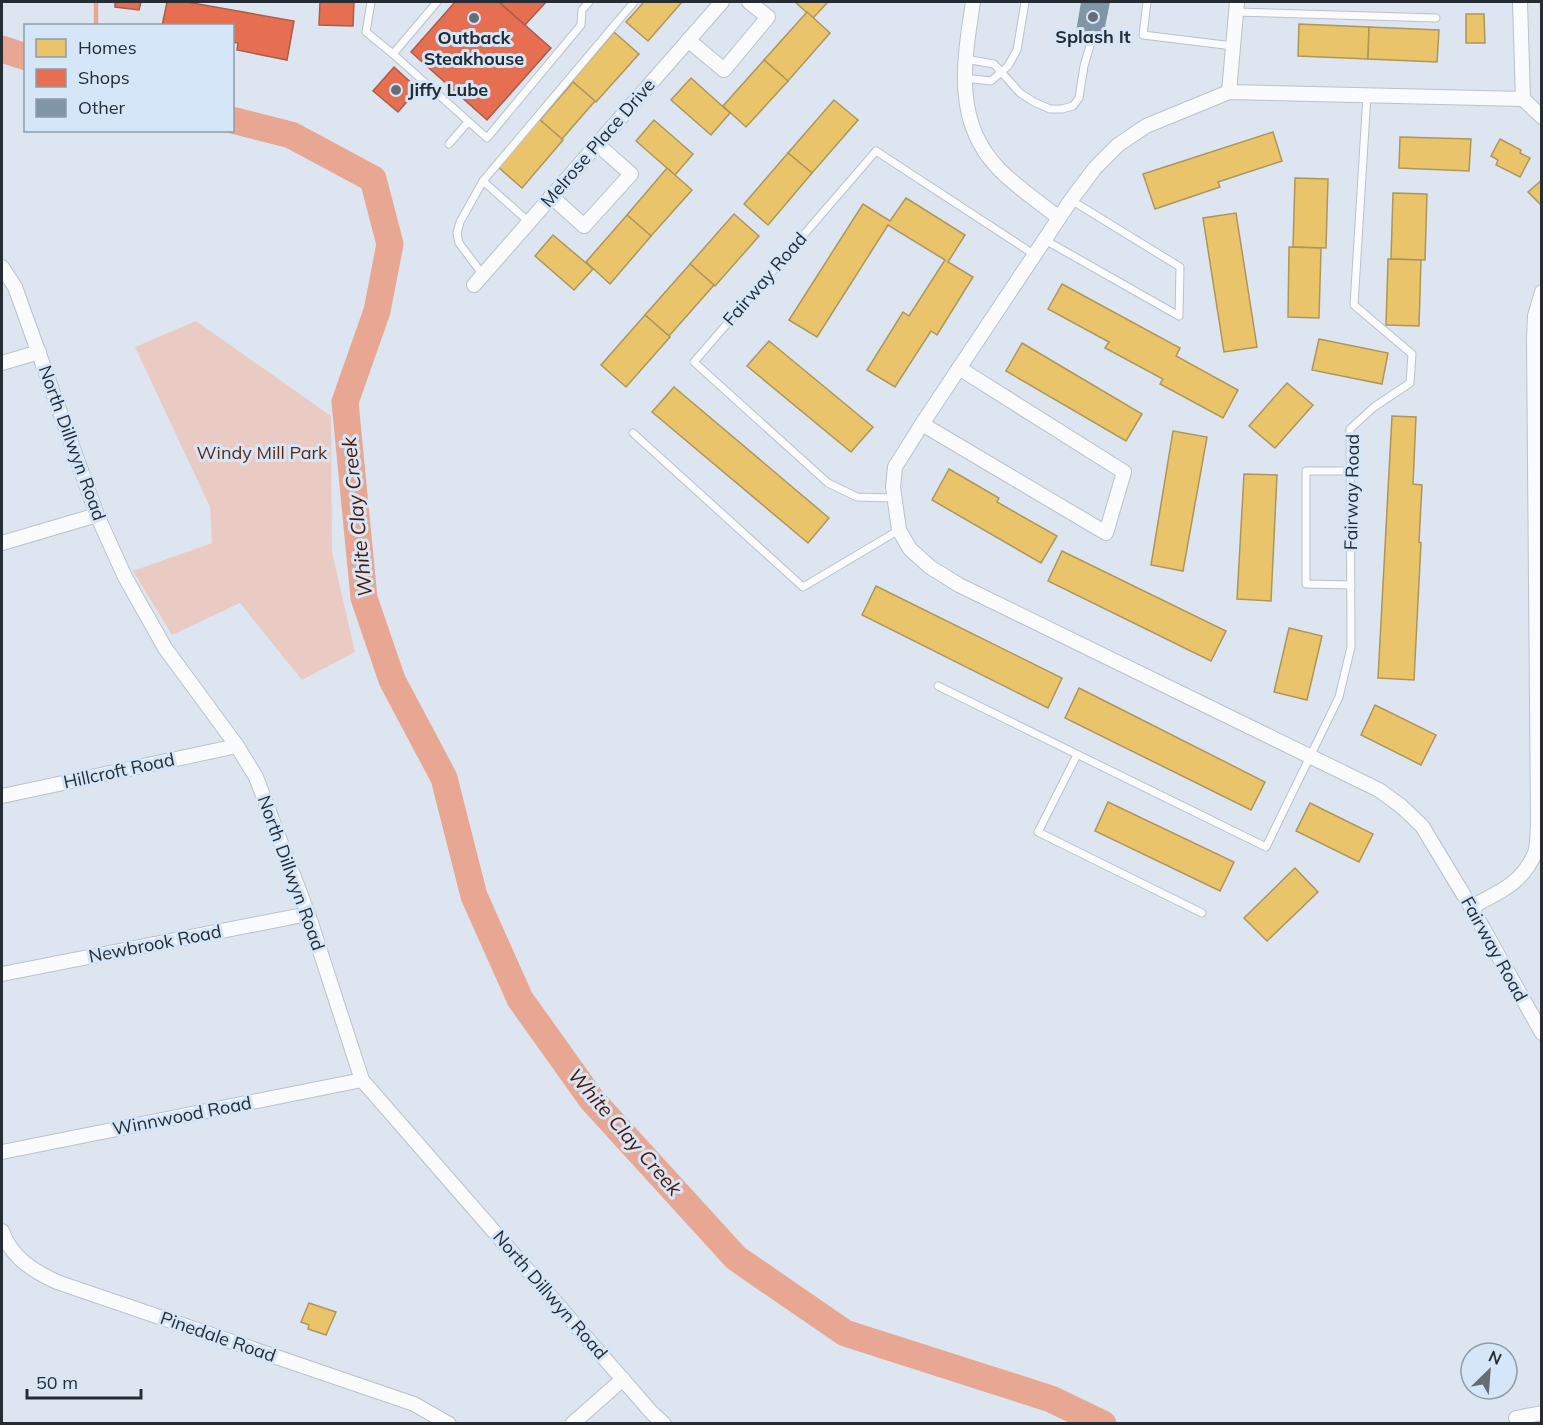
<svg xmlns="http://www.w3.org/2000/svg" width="1543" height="1425" viewBox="0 0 1543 1425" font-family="Mulish,sans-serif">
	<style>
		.green { fill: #e9cbc4 }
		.homes { fill: #e9c46a; stroke: #ae965a; stroke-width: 1.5 }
		.shops { fill: #e76f51; stroke: #ad5b48; stroke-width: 1.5 }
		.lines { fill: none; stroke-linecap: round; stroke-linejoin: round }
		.stream { stroke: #e8a792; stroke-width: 4.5 }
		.river { stroke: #e8a792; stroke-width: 27 }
		.building { fill: #8095a6 }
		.service-casing { stroke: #bac1c8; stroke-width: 9 }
		.minor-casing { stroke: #bac1c8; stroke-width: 16 }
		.service { stroke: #fafbfd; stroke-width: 7 }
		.minor { stroke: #fafbfd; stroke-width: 14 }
		.poi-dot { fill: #666d75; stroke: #d5e6f8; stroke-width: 2 }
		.labels { text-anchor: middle; stroke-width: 6; stroke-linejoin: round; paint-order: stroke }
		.poi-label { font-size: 18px; font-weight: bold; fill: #262c33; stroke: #d5e6f8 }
		.street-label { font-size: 18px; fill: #262c33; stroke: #d5e6f8 }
		.park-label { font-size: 18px; fill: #632610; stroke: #d5e6f8 }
		.water-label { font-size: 20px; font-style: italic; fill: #511500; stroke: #d5e6f8 }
	</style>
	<rect width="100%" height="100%" fill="#dde6f0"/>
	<path class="green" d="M196 321 331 416 332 552 355 652 302 680 240 603 172 635 133 571 212 543 210 507 135 347Z"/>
	<g class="homes">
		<path d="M644 2H682L648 41 626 22Z"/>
		<path d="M795 2H828L813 18Z"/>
		<path d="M807 12 830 33 788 81 764 60Z"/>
		<path d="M1466 14H1484L1485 43H1466Z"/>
		<path d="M1299 24 1369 27 1368 59 1298 56Z"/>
		<path d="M1369 27 1439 30 1437 62 1368 59Z"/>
		<path d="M614 32 639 54 596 102 572 81Z"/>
		<path d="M764 60 788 81 746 127 723 106Z"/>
		<path d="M691 78 730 113 711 135 671 100Z"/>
		<path d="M573 82 595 101 562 139 540 120Z"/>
		<path d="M834 100 858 120 812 173 788 153Z"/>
		<path d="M539 119 563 140 522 188 497 166Z"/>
		<path d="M654 120 693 154 675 175 636 141Z"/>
		<path d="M1273 132 1282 161 1218 182 1220 187 1155 209 1143 174Z"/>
		<path d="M1400 137 1471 139 1469 171 1399 168Z"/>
		<path d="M1500 139 1521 150 1520 153 1530 158 1520 177 1496 165 1498 160 1491 156Z"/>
		<path d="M788 153 812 173 768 225 744 204Z"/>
		<path d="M667 168 692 190 651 236 627 215Z"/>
		<path d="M1295 178 1328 179 1326 248 1293 247Z"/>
		<path d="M1542 180V206L1528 192Z"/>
		<path d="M1393 193 1427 194 1425 260 1391 259Z"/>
		<path d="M906 198 965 235 948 262 973 277 937 335 931 331 895 387 867 370 903 312 909 316 945 260 888 225 817 337 789 320 863 204 890 221Z"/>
		<path d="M1236 213 1257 347 1224 352 1203 218Z"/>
		<path d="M734 214 759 236 715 286 690 264Z"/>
		<path d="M627 215 651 236 610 284 586 262Z"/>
		<path d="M553 235 593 269 574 290 535 256Z"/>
		<path d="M1289 247 1321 248 1319 318 1288 317Z"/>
		<path d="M1388 259 1421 260 1419 326 1386 325Z"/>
		<path d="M690 264 714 285 669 336 645 315Z"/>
		<path d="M1062 284 1180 348 1176 356 1238 390 1223 418 1160 384 1163 379 1105 348 1109 342 1048 309Z"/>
		<path d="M645 315 670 337 626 387 601 365Z"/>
		<path d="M1319 339 1388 353 1382 384 1312 370Z"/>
		<path d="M769 341 873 427 851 452 747 366Z"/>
		<path d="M1022 343 1142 414 1126 441 1006 371Z"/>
		<path d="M1287 383 1313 405 1275 448 1249 426Z"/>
		<path d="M674 387 829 518 808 543 652 412Z"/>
		<path d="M1392 416 1416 417 1413 484 1422 485 1419 542 1421 543 1414 680 1378 678Z"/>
		<path d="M1173 431 1207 437 1183 571 1151 565Z"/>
		<path d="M949 469 999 498 997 502 1057 536 1041 563 932 500Z"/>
		<path d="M1244 474 1277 475 1271 601 1237 599Z"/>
		<path d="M1062 551 1226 631 1211 661 1048 581Z"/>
		<path d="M876 586 1062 678 1048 708 862 615Z"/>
		<path d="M1289 628 1322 636 1307 700 1274 692Z"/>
		<path d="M1079 688 1265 782 1251 810 1065 718Z"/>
		<path d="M1375 705 1436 735 1421 765 1361 735Z"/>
		<path d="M1108 802 1234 862 1220 891 1095 831Z"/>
		<path d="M1310 803 1373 834 1359 862 1296 831Z"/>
		<path d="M1295 868 1318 892 1267 941 1244 918Z"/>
		<path d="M309 1303 336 1312 326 1335 308 1329 309 1325 301 1322Z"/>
	</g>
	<g class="shops">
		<path d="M115 2H141L139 10 115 7Z"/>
		<path d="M167 2H187L294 21 287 60 237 50 238 43 232 42V26H162Z"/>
		<path d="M320 2H354L353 26 319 25Z"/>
		<path d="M455 2H499L551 48 487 120 411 52Z"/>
		<path d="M499 2H546L525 25Z"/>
		<path d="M394 67 418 89 398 112 373 91Z"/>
	</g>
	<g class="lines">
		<path class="stream" d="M96 26V2"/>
		<g class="river">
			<path d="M2 49 26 57"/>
			<path d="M232 120 291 135 373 179 390 244 377 311 345 402 364 598 392 680 444 778 474 896 520 999 592 1100 736 1258 845 1333 1051 1399 1103 1424"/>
		</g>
	</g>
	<path class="building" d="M1081 2H1110L1103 37 1076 32Z"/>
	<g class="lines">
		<defs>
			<g id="service">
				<path d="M371 2 366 32 393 54 437 2"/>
				<path d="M1147 2 1143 35 1233 46"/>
				<path d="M1236 12 1436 18"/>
				<path d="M393 54 487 138 581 25 582 10 589 2"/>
				<path d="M965 59 994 64 1020 93 1034 102 1050 109H1062L1073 106 1079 98 1084 66 1093 35"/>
				<path d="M964 78 991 81 1008 66 1017 50 1025 2"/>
				<path d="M449 144 468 122"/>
				<path d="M483 181 529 222"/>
				<path d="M1045 240 1179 316 1180 267 1071 200"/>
				<path d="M483 275 459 243 457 233 460 222 483 181 634 2"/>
				<path d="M633 433 803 587 899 530"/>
				<path d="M1350 471H1306V584L1351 585"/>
				<path d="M894 498 857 497 828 483 694 362 876 151 1035 255"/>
				<path d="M938 686 1266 847 1339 697 1351 647 1350 429 1374 407 1410 383 1412 354 1354 305 1367 95"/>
				<path d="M1077 755 1038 832 1202 913"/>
			</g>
			<g id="minor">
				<path d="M973 2C964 61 953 121 998 168 1016 187 1039 202 1059 218"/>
				<path d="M1520 2 1523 99 1542 117"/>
				<path d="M688 40 724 70 768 17 749 2"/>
				<path d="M1229 92 1237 2"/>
				<path d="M1523 99 1229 92 1146 126 1118 145 1095 168 1071 200 922 424 895 467 893 487 899 530 910 549 930 567 959 585 1379 790 1401 806 1422 826 1471 907 1542 1033"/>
				<path d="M551 196 584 226 631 174 597 144"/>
				<path d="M2 267 15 287 97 515 125 577 165 648 237 746 256 777 308 914 362 1080 652 1413 664 1424"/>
				<path d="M474 285 722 2"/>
				<path d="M2 363 39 352"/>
				<path d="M922 424 1106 533 1124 472 959 368"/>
				<path d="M2 543 97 515"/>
				<path d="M2 796 237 746"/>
				<path d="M1471 907C1499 892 1522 884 1535 853 1538 844 1537 833 1538 824L1534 338 1535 316 1542 292"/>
				<path d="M2 974 308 914"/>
				<path d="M2 1152 362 1080"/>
				<path d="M2 1231C11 1257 33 1271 57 1282L414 1404 449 1424"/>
				<path d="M1516 1418 1542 1413"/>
				<path d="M572 1424 623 1379"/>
			</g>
		</defs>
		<use href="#service" class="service-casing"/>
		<use href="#minor" class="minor-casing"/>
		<use href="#service" class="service"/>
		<use href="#minor" class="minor"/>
	</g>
	<g class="poi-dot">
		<circle cx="1093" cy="17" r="6"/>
		<circle cx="474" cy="18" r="6"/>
		<circle cx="396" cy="90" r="6"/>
	</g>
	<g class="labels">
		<g class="poi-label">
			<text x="1093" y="43">Splash It</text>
			<text x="474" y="44">Outback<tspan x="474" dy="21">Steakhouse</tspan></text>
			<text x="408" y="96" text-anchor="start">Jiffy Lube</text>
		</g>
		<g class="street-label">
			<text transform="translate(598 143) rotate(-49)" y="6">Melrose Place Drive</text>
			<text transform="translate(765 279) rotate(-49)" y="6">Fairway Road</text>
			<text transform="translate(72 443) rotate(70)" y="6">North Dillwyn Road</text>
			<text transform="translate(1352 492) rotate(-89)" y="6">Fairway Road</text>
			<text transform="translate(119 771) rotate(-12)" y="6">Hillcroft Road</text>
			<text transform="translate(291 873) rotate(70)" y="6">North Dillwyn Road</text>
			<text transform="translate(155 944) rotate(-11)" y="6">Newbrook Road</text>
			<text transform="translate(1494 949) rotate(61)" y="6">Fairway Road</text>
			<text transform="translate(182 1116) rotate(-11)" y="6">Winnwood Road</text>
			<text transform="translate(550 1295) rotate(49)" y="6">North Dillwyn Road</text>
			<text transform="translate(218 1337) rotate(19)" y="6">Pinedale Road</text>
		</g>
		<g class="park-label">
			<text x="262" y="459">Windy Mill Park</text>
		</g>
		<g class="water-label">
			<text transform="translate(357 517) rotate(-96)" y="7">White Clay Creek</text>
			<text transform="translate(625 1132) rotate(49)" y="7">White Clay Creek</text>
		</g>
	</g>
	<rect width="1543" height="1425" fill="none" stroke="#262c33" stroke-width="6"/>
	<rect x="24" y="24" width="210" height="108" fill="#d5e6f8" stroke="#8f9ca9" stroke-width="1.5"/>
	<rect x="36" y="39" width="30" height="18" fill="#e9c46a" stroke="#8f9ca9" stroke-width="1.5"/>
	<text x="78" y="54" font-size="18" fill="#262c33">Homes</text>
	<rect x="36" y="69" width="30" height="18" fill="#e76f51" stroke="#8f9ca9" stroke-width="1.5"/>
	<text x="78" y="84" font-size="18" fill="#262c33">Shops</text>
	<rect x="36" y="99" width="30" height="18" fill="#8095a6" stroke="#8f9ca9" stroke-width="1.5"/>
	<text x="78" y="114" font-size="18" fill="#262c33">Other</text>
	<g transform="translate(1489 1371) rotate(25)"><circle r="28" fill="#d5e6f8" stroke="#8f9ca9" stroke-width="1.5"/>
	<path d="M0-4.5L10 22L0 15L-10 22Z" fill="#666d75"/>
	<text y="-9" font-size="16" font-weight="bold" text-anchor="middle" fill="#262c33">N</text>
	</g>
	<path d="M27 1389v9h114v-9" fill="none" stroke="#262c33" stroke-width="3"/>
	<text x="36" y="1389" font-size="18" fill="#262c33" stroke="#d5e6f8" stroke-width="4.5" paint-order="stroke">50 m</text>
</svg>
